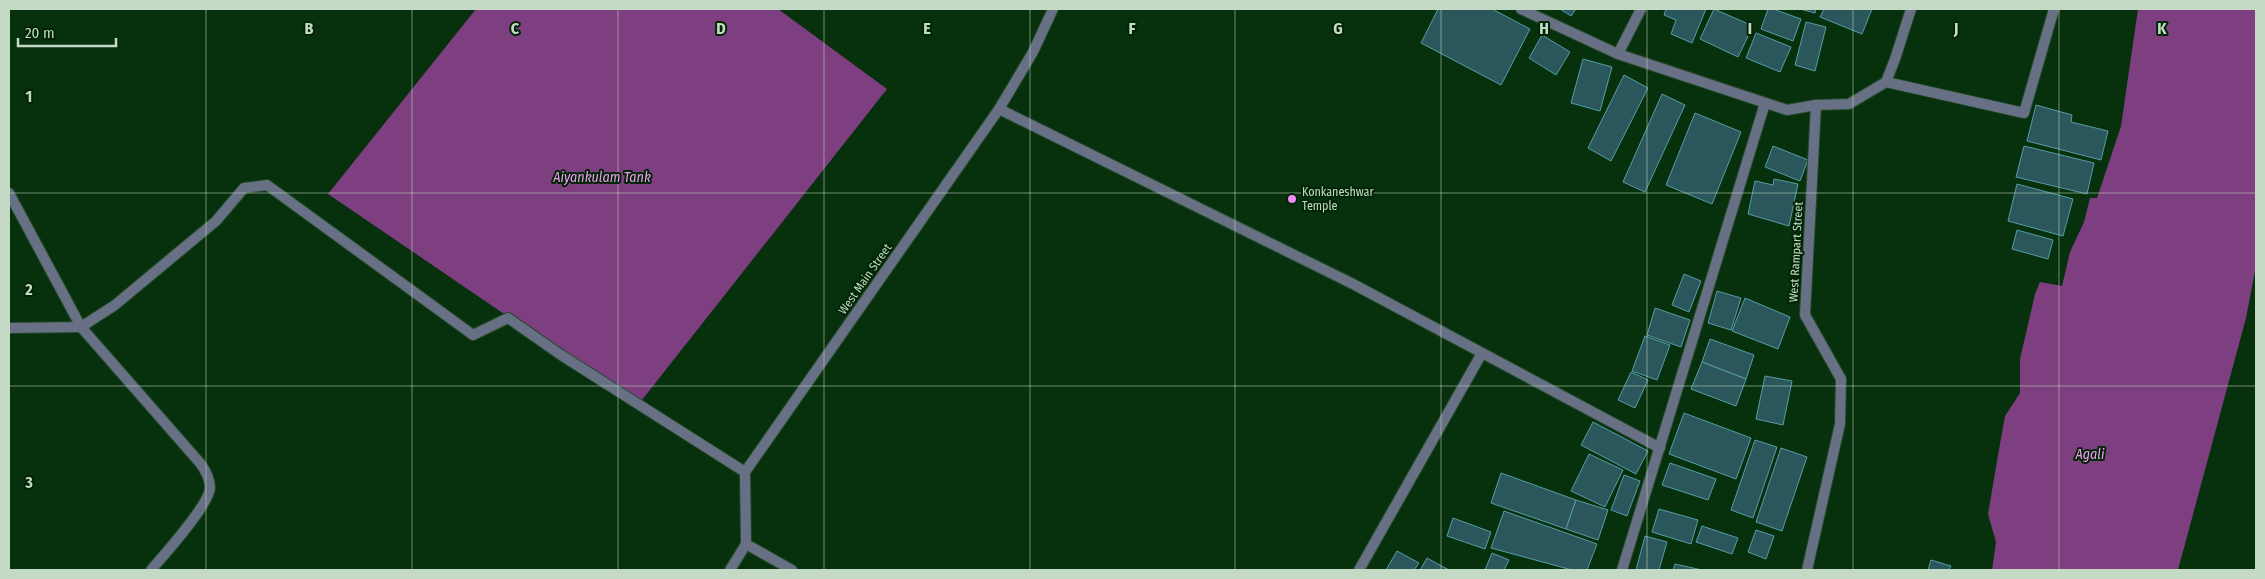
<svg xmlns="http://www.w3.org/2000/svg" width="2265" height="579" viewBox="0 0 2265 579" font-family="'Fira Sans Condensed',sans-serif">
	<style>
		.water { fill: #7d3f80 }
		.building { fill: #2a565c; stroke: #559ea6 }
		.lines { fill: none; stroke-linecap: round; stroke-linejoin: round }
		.minor-casing { stroke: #254b2a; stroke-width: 12 }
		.tertiary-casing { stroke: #254b2a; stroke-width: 12 }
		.minor { stroke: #677084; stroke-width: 10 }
		.tertiary { stroke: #677084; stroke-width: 10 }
		.grid { fill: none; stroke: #c5dac5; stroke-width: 1; stroke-opacity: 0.55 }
		.poi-dot { fill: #f08bf5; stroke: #002504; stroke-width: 2 }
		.labels { text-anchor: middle; stroke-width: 4; stroke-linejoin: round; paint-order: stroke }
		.poi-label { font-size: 12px; fill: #c5dac5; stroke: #002504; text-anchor: start }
		.street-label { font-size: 12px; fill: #c5dac5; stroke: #002504 }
		.water-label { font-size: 14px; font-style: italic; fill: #f39cf7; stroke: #002504 }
		.grid-label { font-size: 16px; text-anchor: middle; font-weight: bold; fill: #c5dac5; stroke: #002504; stroke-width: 4; stroke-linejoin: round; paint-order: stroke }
	</style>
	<rect width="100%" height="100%" fill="#07300d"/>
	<g class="water">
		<path d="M476 9H778L887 89 638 405 328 194Z"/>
		<path d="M2138 9H2256V266L2246 318 2178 570H1992L1996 542 1988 514 1997 461 2005 416 2020 393V359L2035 294 2040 282 2062 286 2070 252 2084 222 2090 198H2097L2121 126Z"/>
	</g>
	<g class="building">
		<path d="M1438 9H1492L1530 29 1501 85 1421 43Z"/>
		<path d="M1560 9H1576L1571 16Z"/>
		<path d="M1666 9H1706L1692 43 1671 34 1676 20 1664 15Z"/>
		<path d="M1714 9 1753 26 1738 57 1700 39Z"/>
		<path d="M1768 9H1773L1801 19 1793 41 1761 29Z"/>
		<path d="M1800 9H1816L1815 13Z"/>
		<path d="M1824 9H1872L1862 34 1820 17Z"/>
		<path d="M1806 22 1826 27 1815 71 1795 65Z"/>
		<path d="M1756 33 1791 47 1780 72 1746 58Z"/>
		<path d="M1542 35 1570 52 1556 75 1529 58Z"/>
		<path d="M1583 59 1612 67 1600 111 1571 103Z"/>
		<path d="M1624 75 1648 88 1611 161 1588 148Z"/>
		<path d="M1662 94 1685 105 1645 192 1623 182Z"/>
		<path d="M2036 105 2072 115 2071 122 2108 131 2101 160 2027 141Z"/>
		<path d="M1695 113 1741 132 1712 204 1666 185Z"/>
		<path d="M1773 146 1808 160 1800 181 1765 167Z"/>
		<path d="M2024 146 2094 163 2087 194 2016 177Z"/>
		<path d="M1774 179 1798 184 1789 226 1748 214 1755 181 1773 185Z"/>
		<path d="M2017 184 2073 199 2063 236 2008 221Z"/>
		<path d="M2017 230 2053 240 2048 259 2012 249Z"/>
		<path d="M1684 274 1701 281 1689 312 1672 305Z"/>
		<path d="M1717 291 1741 298 1731 330 1708 323Z"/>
		<path d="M1745 298 1790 317 1778 349 1732 331Z"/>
		<path d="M1655 308 1690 320 1681 347 1647 335Z"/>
		<path d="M1645 336 1670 345 1657 380 1632 371Z"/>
		<path d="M1710 339 1754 355 1746 379 1702 362Z"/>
		<path d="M1702 362 1746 379 1736 406 1691 389Z"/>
		<path d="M1631 372 1648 380 1635 408 1618 400Z"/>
		<path d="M1765 376 1792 381 1783 425 1756 419Z"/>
		<path d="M1684 413 1751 438 1736 479 1669 454Z"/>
		<path d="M1593 422 1648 451 1636 474 1581 445Z"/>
		<path d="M1755 440 1777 447 1753 518 1731 510Z"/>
		<path d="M1781 448 1807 457 1782 531 1756 522Z"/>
		<path d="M1589 454 1623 470 1605 507 1571 491Z"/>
		<path d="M1670 463 1716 479 1708 500 1662 485Z"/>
		<path d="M1501 473 1576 500 1566 529 1491 503Z"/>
		<path d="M1624 475 1640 481 1627 516 1611 510Z"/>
		<path d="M1576 500 1608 510 1598 540 1566 529Z"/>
		<path d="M1659 509 1698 520 1691 544 1652 532Z"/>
		<path d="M1504 511 1597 544 1587 570H1572L1491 548Z"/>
		<path d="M1453 518 1491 532 1485 549 1447 536Z"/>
		<path d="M1702 526 1738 538 1732 554 1696 542Z"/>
		<path d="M1756 530 1774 536 1766 559 1748 552Z"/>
		<path d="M1645 536 1667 542 1659 570H1636Z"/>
		<path d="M1397 551 1419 563 1414 570H1386Z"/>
		<path d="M1492 553 1509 560 1504 570H1485Z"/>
		<path d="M1427 558 1449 570H1420Z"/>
		<path d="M1931 560 1951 566 1949 570H1928Z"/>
		<path d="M1675 564 1702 570H1673Z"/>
	</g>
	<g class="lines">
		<defs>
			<g id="minor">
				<path d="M1521 9 1618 54 1787 110 1816 105"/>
				<path d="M1618 54 1641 9"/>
				<path d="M1886 82 2024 113 2054 9"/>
				<path d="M999 109 1353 284 1660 448"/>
				<path d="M9 193 81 327 200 463C206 471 210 478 210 488 209 505 164 555 151 570"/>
				<path d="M9 328 81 327 115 305 216 221 244 188 267 185 473 335 508 318 561 355 745 472"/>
				<path d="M746 544 792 570"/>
				<path d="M1359 570 1482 353"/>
				<path d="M1622 570 1765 103"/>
				<path d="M1807 570 1840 424 1841 379 1805 315 1816 105 1849 104 1886 82 1895 59 1911 9"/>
			</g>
			<path id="tertiary" d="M730 570 746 544 745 472 999 109 1033 52 1053 9"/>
		</defs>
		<use href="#minor" class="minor-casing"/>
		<use href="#tertiary" class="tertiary-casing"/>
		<use href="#minor" class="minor"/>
		<use href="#tertiary" class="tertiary"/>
	</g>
	<path class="grid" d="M206 9V570M412 9V570M618 9V570M824 9V570M1030 9V570M1235 9V570M1441 9V570M1647 9V570M1853 9V570M2059 9V570M9 193H2256M9 386H2256"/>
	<circle class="poi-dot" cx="1292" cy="199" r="5"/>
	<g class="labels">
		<g class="poi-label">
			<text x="1302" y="196">Konkaneshwar<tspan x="1302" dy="14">Temple</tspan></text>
		</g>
		<g class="street-label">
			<text transform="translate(1796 252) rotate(-87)" y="4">West Rampart Street</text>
			<text transform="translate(865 279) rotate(-55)" y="4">West Main Street</text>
		</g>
		<g class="water-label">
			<text x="602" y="182">Aiyankulam Tank</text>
			<text x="2090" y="459">Agali</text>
		</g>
	</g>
	<g class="grid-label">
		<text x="309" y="34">B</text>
		<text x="515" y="34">C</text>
		<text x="721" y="34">D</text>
		<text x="927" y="34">E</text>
		<text x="1132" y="34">F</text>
		<text x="1338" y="34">G</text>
		<text x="1544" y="34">H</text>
		<text x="1750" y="34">I</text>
		<text x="1956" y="34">J</text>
		<text x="2162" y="34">K</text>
		<text x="29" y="102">1</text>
		<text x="29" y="295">2</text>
		<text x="29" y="488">3</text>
	</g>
	<rect width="2265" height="579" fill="none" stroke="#c5dac5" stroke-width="20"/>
	<path d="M18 38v8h98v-8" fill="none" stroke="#c5dac5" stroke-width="2.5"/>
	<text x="25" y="38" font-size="15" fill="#c5dac5" stroke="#002504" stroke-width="4" paint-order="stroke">20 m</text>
</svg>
